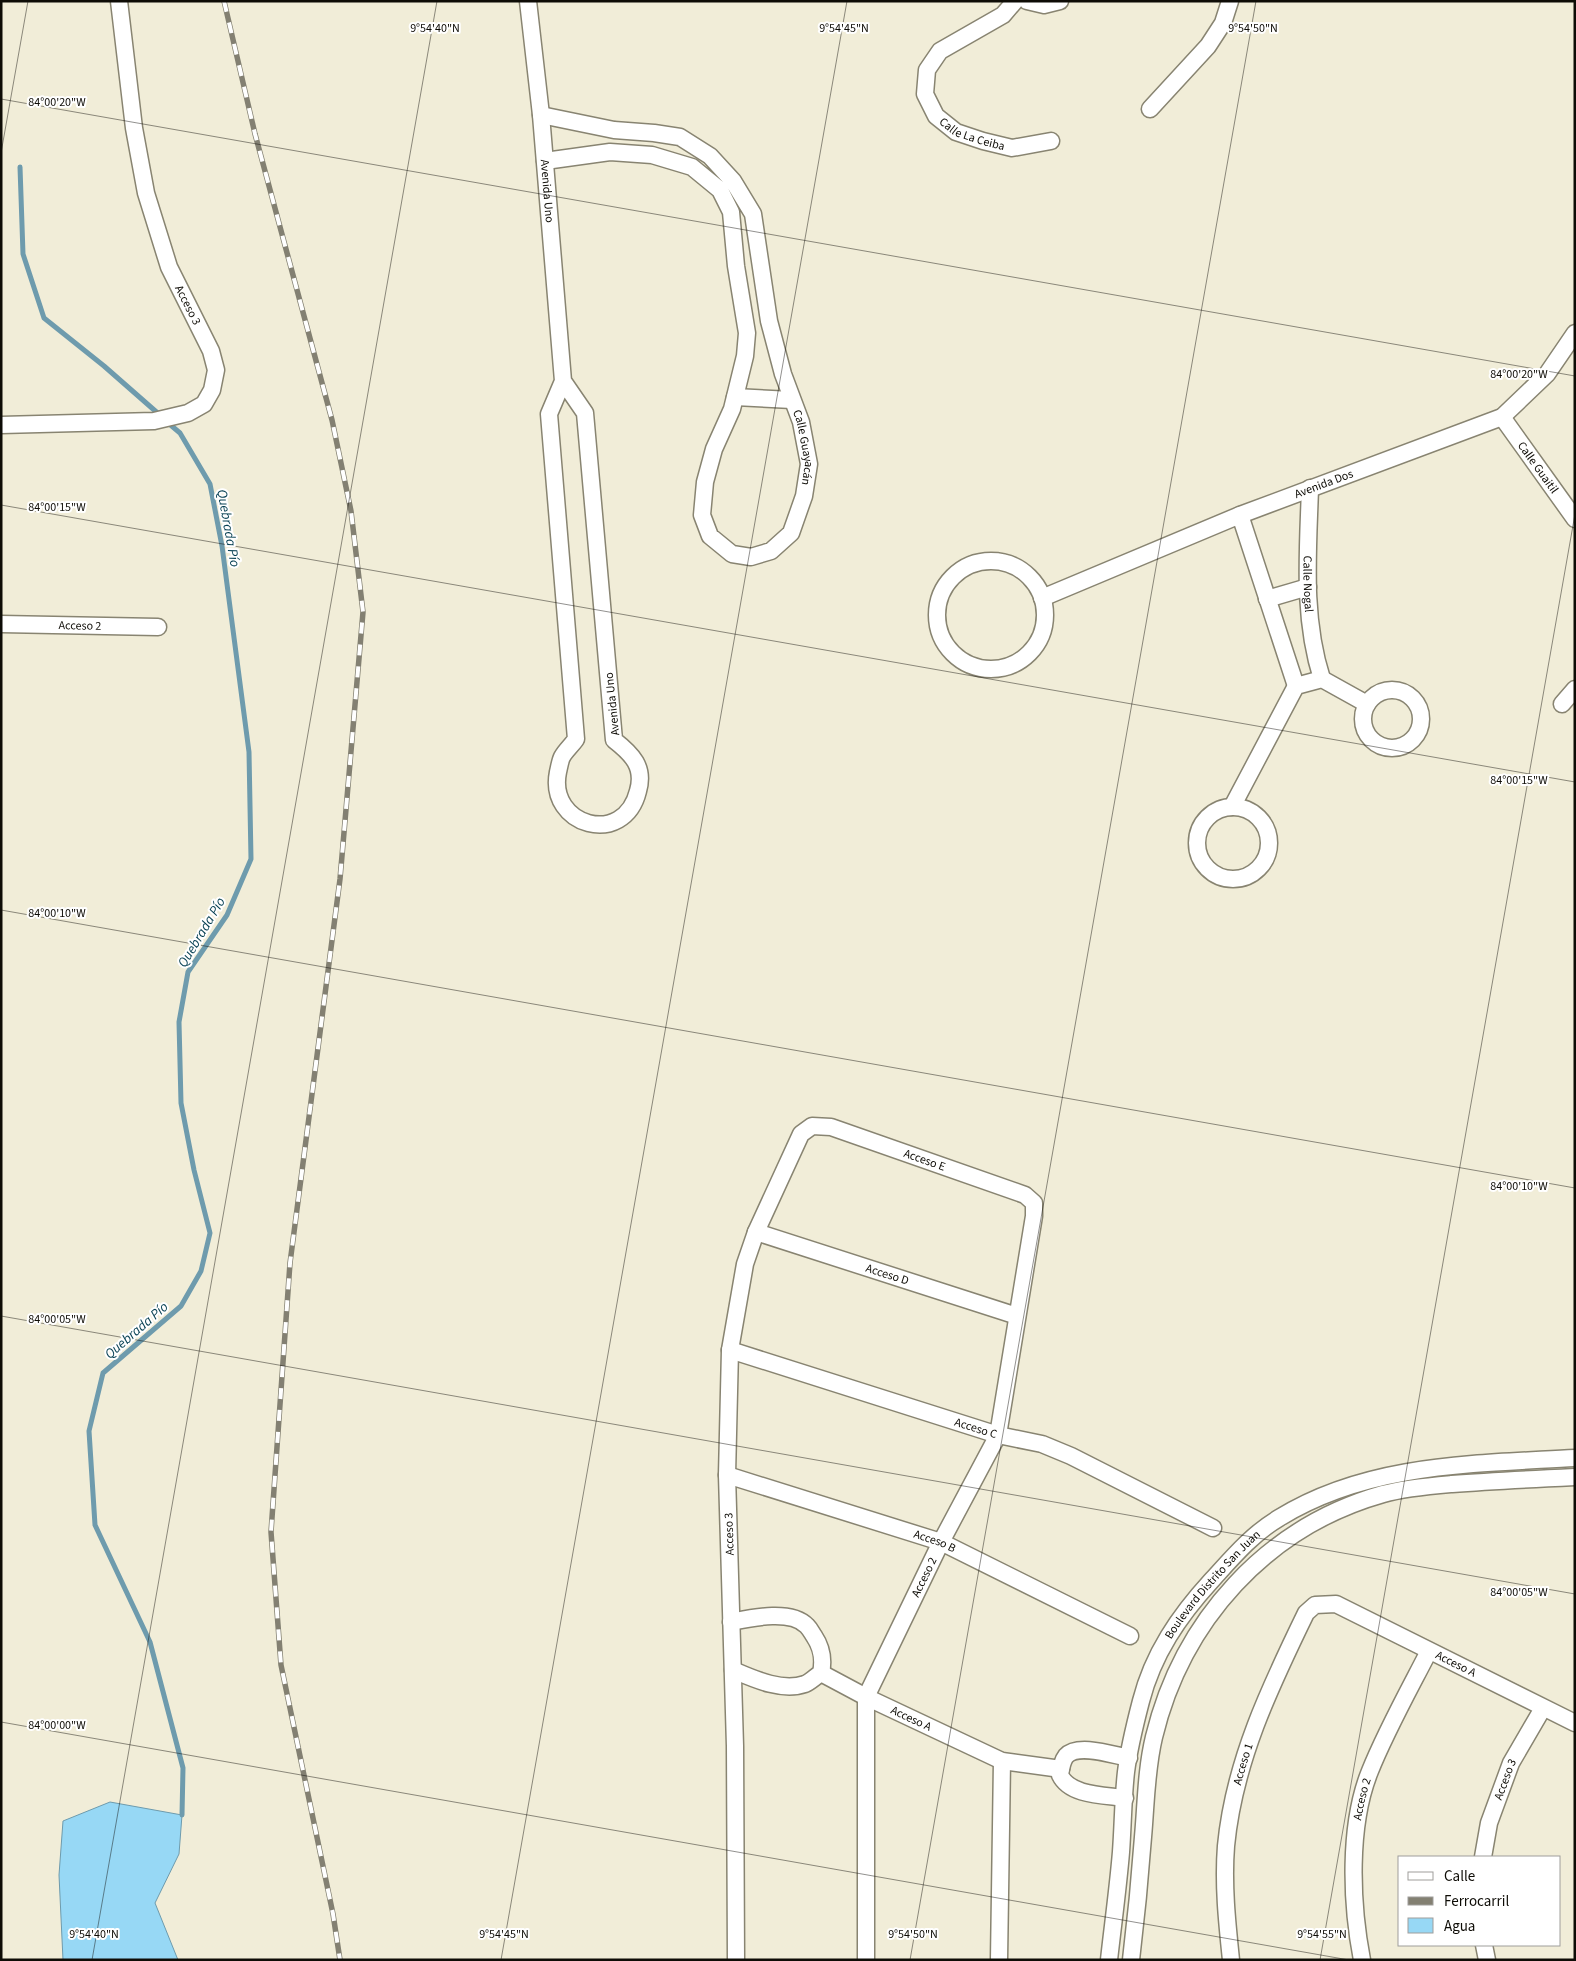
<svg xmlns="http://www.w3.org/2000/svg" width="1576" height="1961" viewBox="0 0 1576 1961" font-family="'Source Sans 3',sans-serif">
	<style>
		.water { fill: #97d8f5; stroke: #6e9bad }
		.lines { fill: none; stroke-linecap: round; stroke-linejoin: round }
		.stream { stroke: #6e9bad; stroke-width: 5 }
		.minor-casing { stroke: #888471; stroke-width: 19 }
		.minor { stroke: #fff; stroke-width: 16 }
		.rail-casing { stroke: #838072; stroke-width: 5.5 }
		.rail { stroke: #fff; stroke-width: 4; stroke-dasharray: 11; stroke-linecap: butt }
		.ticks { fill: none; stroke: #0e0c06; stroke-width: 1; stroke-opacity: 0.45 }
		.labels { text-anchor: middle; stroke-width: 4; stroke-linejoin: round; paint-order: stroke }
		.street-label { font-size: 12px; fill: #0e0c06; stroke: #fff }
		.water-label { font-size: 14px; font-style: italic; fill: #043e51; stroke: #fff }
		.ticks-label { font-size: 12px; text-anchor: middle; fill: #0e0c06; stroke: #fff; stroke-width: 4; stroke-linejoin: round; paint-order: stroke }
	</style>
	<rect width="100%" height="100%" fill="#f1edd8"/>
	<path class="water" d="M110 1802 182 1815 179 1854 155 1903 178 1960H63L59 1875 63 1821Z"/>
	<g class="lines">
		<g class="stream">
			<path d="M20 167 23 254 44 318 104 366 161 416"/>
			<path d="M167 422 180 433 210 484 222 546 249 752 251 859 227 915 188 972 179 1022 181 1103 194 1170 210 1233 201 1271 181 1306 103 1373 89 1431 95 1525 150 1642 183 1768 182 1815"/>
		</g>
		<defs>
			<g id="minor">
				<path id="s1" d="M528 1 541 115 563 381 549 414 576 739C572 745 565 751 562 757 560 761 559 768 558 772 547 826 624 848 638 791 645 767 632 754 614 740L585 413 563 381"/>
				<path id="s2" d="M1015 1 1003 15 940 51 927 70 925 94 936 116 956 132 983 141 1012 148 1051 141"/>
				<path d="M1027 1 1044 5 1060 1"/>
				<path d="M1150 109 1208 46 1223 23 1230 1"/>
				<path id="s3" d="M541 115 614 130 654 133 680 137 710 156 733 181 753 214 769 321 783 374 801 422 809 464 804 496 791 533 771 551 751 557 732 554 710 536 702 515 705 482 714 449 732 409 745 356 747 333 736 266 731 212 720 190 692 167 652 155 610 152 545 161"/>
				<path d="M735 397 792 400"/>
				<path id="s4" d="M1502 417 1575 519"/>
				<path d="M1 425 154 421 188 413 204 404 212 390 216 370 211 351 169 267 146 193 134 128 119 1"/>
				<path id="s5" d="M1310 488C1308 552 1302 617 1322 679"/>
				<path d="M1240 515 1296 686"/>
				<circle cx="991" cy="615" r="54"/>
				<path id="s6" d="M1042 598 1240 515 1502 417 1547 374 1575 333"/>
				<path d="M1267 599 1308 587"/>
				<path id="s7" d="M1 624 158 627"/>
				<circle cx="1392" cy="719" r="29"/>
				<path d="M1562 704 1575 689"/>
				<path d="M1232 807 1296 686 1322 679 1367 704"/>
				<circle cx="1233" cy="843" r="36"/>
				<path id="s8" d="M756 1232 1017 1316"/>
				<path id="s9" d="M730 1350 998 1435 1042 1444 1071 1456 1213 1528"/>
				<path id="s10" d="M727 1475 941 1542 1130 1636"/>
				<path d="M731 1622C751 1618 791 1609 807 1626 810 1629 812 1633 814 1636 822 1648 824 1659 821 1673 816 1676 810 1682 805 1684 782 1692 754 1679 733 1670"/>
				<path id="s11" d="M821 1673 866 1697 1002 1761 1061 1769"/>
				<path d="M1125 1798C1104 1795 1070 1796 1060 1775 1061 1768 1062 1761 1066 1756 1078 1743 1113 1755 1129 1758"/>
				<path id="s12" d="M1483 1857 1489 1823 1511 1763 1543 1708"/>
				<path d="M1484 1945 1487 1960"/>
				<path id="s13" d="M736 1960 735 1746 727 1475 730 1350 745 1264 756 1232 801 1134 812 1126 831 1127 1025 1195 1034 1203V1216L998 1435 941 1542 866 1697V1960"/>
				<path d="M999 1960 1002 1761"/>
				<path id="s14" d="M1109 1960C1113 1924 1118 1888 1121 1852 1123 1825 1123 1798 1126 1772 1129 1748 1135 1724 1141 1701 1153 1654 1179 1616 1211 1581 1232 1558 1252 1534 1279 1518 1368 1463 1474 1464 1575 1458"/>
				<path d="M1131 1960C1136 1919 1140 1878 1143 1837 1146 1804 1146 1770 1154 1737 1182 1621 1266 1527 1383 1494 1405 1488 1429 1486 1452 1484 1493 1481 1534 1479 1575 1477"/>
				<path id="s15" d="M1231 1960C1227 1922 1223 1884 1226 1846 1234 1762 1270 1687 1306 1613L1315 1605 1336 1604 1575 1723"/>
				<path id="s16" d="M1362 1960C1351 1903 1348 1825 1370 1771 1386 1731 1409 1690 1429 1651"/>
			</g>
		</defs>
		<use href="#minor" class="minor-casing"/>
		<use href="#minor" class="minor"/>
		<defs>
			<path id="rail" d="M224 1 255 134 332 420 351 511 363 612 340 879 290 1263 271 1532 281 1665 333 1914 340 1960"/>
		</defs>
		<use href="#rail" class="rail-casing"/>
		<use href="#rail" class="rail"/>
	</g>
	<path class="ticks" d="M1 99 1575 376M1 153 28 1M1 505 1575 782M1 910 1575 1188M1 1316 1575 1594M1 1722 1349 1960M92 1960 437 1M501 1960 847 1M910 1960 1256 1M1320 1960 1575 514"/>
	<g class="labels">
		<g class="street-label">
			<text dy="4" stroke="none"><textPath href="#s2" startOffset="204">Calle La Ceiba</textPath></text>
			<text dy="4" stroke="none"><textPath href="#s1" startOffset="191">Avenida Uno</textPath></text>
			<text transform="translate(188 305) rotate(63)" y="4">Acceso 3</text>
			<text dy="4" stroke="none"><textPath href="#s3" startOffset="489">Calle Guayacán</textPath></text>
			<text dy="4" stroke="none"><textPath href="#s4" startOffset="62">Calle Guaitil</textPath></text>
			<text dy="4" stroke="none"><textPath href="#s6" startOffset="304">Avenida Dos</textPath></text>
			<text dy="4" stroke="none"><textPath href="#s5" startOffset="96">Calle Nogal</textPath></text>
			<text dy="4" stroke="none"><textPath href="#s7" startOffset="79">Acceso 2</textPath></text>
			<text transform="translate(612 704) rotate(-96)" y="4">Avenida Uno</text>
			<text dy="4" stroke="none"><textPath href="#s13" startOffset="971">Acceso E</textPath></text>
			<text dy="4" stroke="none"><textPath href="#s8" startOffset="138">Acceso D</textPath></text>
			<text dy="4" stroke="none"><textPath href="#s9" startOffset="258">Acceso C</textPath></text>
			<text transform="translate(729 1534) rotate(-92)" y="4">Acceso 3</text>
			<text dy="4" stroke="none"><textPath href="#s10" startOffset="218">Acceso B</textPath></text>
			<text transform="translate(924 1577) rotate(-64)" y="4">Acceso 2</text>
			<text dy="4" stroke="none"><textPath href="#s14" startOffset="400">Boulevard Distrito San Juan</textPath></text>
			<text dy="4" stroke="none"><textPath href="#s15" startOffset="529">Acceso A</textPath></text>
			<text dy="4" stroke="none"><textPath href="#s11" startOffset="101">Acceso A</textPath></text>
			<text dy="4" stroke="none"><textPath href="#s15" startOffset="198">Acceso 1</textPath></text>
			<text dy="4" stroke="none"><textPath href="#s12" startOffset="81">Acceso 3</textPath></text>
			<text dy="4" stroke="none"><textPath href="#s16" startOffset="162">Acceso 2</textPath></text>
		</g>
		<g class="water-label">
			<text transform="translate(229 528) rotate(80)" y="5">Quebrada Pío</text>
			<text transform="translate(201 932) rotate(-59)" y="5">Quebrada Pío</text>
			<text transform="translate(136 1330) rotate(-41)" y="5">Quebrada Pío</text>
		</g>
	</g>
	<g class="ticks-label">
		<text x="435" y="32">9°54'40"N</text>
		<text x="844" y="32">9°54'45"N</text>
		<text x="1253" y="32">9°54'50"N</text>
		<text x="57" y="106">84°00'20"W</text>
		<text x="1519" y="378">84°00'20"W</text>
		<text x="57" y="511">84°00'15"W</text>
		<text x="1519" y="784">84°00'15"W</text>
		<text x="57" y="917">84°00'10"W</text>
		<text x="1519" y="1190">84°00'10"W</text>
		<text x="57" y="1323">84°00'05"W</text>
		<text x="1519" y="1596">84°00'05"W</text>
		<text x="57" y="1729">84°00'00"W</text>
		<text x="94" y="1938">9°54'40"N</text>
		<text x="504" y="1938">9°54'45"N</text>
		<text x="913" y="1938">9°54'50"N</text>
		<text x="1322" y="1938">9°54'55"N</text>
	</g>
	<rect width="1576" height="1961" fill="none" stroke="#0e0c06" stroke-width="5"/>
	<rect x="1398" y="1856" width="162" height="90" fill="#ffffff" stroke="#9f9e9b"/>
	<rect x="1408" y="1872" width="25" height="8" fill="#ffffff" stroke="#9f9e9b"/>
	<text x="1444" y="1881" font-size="15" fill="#0e0c06">Calle</text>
	<rect x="1408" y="1897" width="25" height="8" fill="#838072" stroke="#9f9e9b"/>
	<text x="1444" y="1906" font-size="15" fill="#0e0c06">Ferrocarril</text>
	<rect x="1408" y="1918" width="25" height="15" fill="#97d8f5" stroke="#9f9e9b"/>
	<text x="1444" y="1931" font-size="15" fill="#0e0c06">Agua</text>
</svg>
